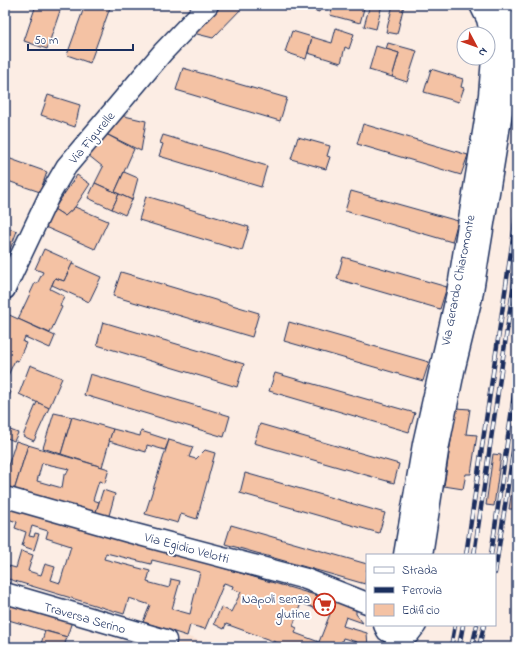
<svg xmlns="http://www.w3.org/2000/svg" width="522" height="652" viewBox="0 0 522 652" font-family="'Indie Flower',sans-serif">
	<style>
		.built { fill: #fae0d1 }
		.building { fill: #f4c2a4; stroke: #1b2f5e; fill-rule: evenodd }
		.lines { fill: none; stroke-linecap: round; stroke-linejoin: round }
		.minor-casing { stroke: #1b2f5e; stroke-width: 23 }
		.minor { stroke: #fff; stroke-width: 20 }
		.rail-casing { stroke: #1b2f5e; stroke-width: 4.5 }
		.rail { stroke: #fff; stroke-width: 3; stroke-dasharray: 9; stroke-linecap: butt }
		.labels { text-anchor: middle; stroke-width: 4; stroke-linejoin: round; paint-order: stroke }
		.street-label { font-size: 13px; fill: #1b2f5e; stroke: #fff }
		.poi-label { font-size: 13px; fill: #1b2f5e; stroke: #fff; text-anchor: end }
	</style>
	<rect width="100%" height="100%" fill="#fcede4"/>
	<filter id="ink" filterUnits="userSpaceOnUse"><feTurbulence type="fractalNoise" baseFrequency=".025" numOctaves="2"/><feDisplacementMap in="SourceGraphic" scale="8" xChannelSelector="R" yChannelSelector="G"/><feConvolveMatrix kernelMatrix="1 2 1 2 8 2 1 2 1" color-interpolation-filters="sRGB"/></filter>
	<g filter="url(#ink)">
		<path class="built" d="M179 634 220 647H175Z"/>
		<g class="building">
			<path d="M36 5H62L47 49 24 41Z"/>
			<path d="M85 5H111L90 63 67 55Z"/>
			<path d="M219 5H245L213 38 193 33Z"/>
			<path d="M296 5H321L319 12Z"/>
			<path d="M333 5H365L360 23 330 15Z"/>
			<path d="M370 5H382L376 29 364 26Z"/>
			<path d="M393 5H404L397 34 386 32Z"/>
			<path d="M336 28 354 34 349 49 345 47 341 63 308 53 312 37 332 43Z"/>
			<path d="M292 31 312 37 306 59 285 52Z"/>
			<path d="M388 43 417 51 407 82 392 77 399 53 386 49Z"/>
			<path d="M376 46 399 53 392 77 369 70Z"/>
			<path d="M183 68 287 98 280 121 176 90Z"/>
			<path d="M431 69 463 79 461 87 464 88 459 102 424 92Z"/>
			<path d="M48 95 80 105 75 127 41 115Z"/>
			<path d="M120 115 146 121 141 151 106 134Z"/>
			<path d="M363 124 468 155 461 175 357 144Z"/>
			<path d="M106 134 134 149 115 192 95 183 103 167 88 155Z"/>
			<path d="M163 135 267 166 261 187 159 156 163 144 160 143Z"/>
			<path d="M298 137 330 146 327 156 330 157 326 169 291 159Z"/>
			<path d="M5 157 47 172 40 192 5 180Z"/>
			<path d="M124 172 138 178 132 200 115 192Z"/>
			<path d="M77 175 90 184 75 207 65 216 54 209Z"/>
			<path d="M95 183 119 194 112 209 88 198Z"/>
			<path d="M351 191 458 221 452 242 345 211Z"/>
			<path d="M119 194 132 200 125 215 112 209Z"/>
			<path d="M146 196 249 227 242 251 139 220Z"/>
			<path d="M75 207 108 221 95 249 45 227 54 209 65 216Z"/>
			<path d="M5 227 17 231 9 252 5 251Z"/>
			<path d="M44 249 73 262 64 281 55 278 50 289 64 296 60 306 62 307 50 333 18 319 35 283 37 284 43 272 35 269Z"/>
			<path d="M343 257 447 287 440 309 337 279Z"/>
			<path d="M72 264 101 277 89 302 52 285 55 278 64 281Z"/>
			<path d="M121 272 259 313 252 337 113 296Z"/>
			<path d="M5 313 55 336 50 348 25 337 23 342 26 343 18 361 15 360 5 382Z"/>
			<path d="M103 322 244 364 237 387 97 345Z"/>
			<path d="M289 322 429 362 423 381 284 341Z"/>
			<path d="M30 365 62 378 49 408 19 394Z"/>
			<path d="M275 373 415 413 409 432 269 391Z"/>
			<path d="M90 374 230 416 224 437 84 395Z"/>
			<path d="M5 389 11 392 5 405Z"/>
			<path d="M37 402 49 408 34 441 23 436Z"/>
			<path d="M456 408 470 409 466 434 477 435 471 474H466L463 489 444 486Z"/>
			<path d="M54 413 72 417 61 454 43 448Z"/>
			<path d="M72 417 113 429 102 467 61 454Z"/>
			<path d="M260 424 399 464 394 483 254 443Z"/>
			<path d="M5 428 18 433 14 441 5 437Z"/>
			<path d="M113 429 140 436 141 431 169 440 165 450 147 445 146 452 109 441Z"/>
			<path d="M169 440 193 447 189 457 196 459 205 450 215 453 197 519 181 514 178 523 145 514Z"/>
			<path d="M16 441 28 445 14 491 5 489V475Z"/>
			<path d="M28 445 109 469 105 483 99 481 93 500 99 502 95 515 14 491ZM42 463 69 469 66 475H64L62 488 37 481Z"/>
			<path d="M493 454 501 455 494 506 486 505Z"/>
			<path d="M517 458V509H509Z"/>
			<path d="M245 473 385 513 379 533 240 493Z"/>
			<path d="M103 490 115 494 108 519 95 515Z"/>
			<path d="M5 504 356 607V614L363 623 346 617 343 626 367 633 368 647H356L357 642 343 638 340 647H289L226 624 224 629 214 624 221 607 231 612 241 592 232 589 233 586 224 583 205 629 190 625 187 636 143 622 150 605 129 598 124 614 5 578V565L16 568 21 551 33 555 28 571 41 575 45 564 55 567 51 580 60 583 71 546 46 538 48 531 32 526 29 536 34 537 35 533 39 534 34 550 22 546 26 532 15 528 17 522 5 518ZM106 553 151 564 152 560 200 572 190 614 172 609 180 581 171 579 169 588 147 582 150 571 104 559ZM301 603 330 614 319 642 295 633 297 628 293 626Z"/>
			<path d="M231 525 367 564 365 584 225 544Z"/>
			<path d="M5 600 72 621 67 637 5 619Z"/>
			<path d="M45 631 67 637 64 647H40Z"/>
		</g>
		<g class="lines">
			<defs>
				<g id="minor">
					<path d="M5 289 49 196 66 167 163 52 208 5"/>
					<path d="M5 497 128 532 306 579 367 603"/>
					<path d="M404 555 423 444 457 293 489 95 493 46 487 19 480 5"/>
					<path d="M422 555 439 445 454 371 472 297 505 94 510 50 508 29 501 5"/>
					<path d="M5 593 166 640 164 647"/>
					<path d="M384 625 387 631 398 637 409 634 416 625"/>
				</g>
			</defs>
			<use href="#minor" class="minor-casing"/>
			<use href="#minor" class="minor"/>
			<defs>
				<g id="rail">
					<path d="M466 555 517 211"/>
					<path d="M474 555 517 262"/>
					<path d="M491 555 517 374"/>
					<path d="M495 573 517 425"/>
					<path d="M451 647 455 625"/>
					<path d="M459 647 463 625"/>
					<path d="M472 647 477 625"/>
					<path d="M479 647 484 625"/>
				</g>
			</defs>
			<use href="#rail" class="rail-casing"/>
			<use href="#rail" class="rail"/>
		</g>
	</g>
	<defs>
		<symbol id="supermarket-ring" viewBox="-11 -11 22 22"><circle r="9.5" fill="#fff" stroke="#c8321e" stroke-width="1.5"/><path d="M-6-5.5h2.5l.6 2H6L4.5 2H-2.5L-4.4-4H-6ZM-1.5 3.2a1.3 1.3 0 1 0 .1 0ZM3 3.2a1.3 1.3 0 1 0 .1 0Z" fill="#c8321e"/></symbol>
	</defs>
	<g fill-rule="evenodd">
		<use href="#supermarket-ring" x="312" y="592" width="25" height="25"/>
	</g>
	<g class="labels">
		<g class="street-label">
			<text transform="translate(91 137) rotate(-50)" y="5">Via Figurelle</text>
			<text transform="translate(457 280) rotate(-79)" y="5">Via Gerardo Chiaromonte</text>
			<text transform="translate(187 547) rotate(15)" y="5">Via Egidio Velotti</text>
			<text transform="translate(85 617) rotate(16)" y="5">Traversa Serino</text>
		</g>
		<g class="poi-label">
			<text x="310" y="603">Napoli senza<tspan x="310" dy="15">glutine</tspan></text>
		</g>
	</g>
	<rect width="522" height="652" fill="none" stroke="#fff" stroke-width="20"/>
	<rect x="10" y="10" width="502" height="632" fill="none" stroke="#1b2f5e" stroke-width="1.5" filter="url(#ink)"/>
	<rect x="366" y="554" width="130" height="72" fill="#ffffff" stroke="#a4acbf"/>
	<rect x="374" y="567" width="20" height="6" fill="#ffffff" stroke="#a4acbf"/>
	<text x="402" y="574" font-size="12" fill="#1b2f5e">Strada</text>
	<rect x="374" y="587" width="20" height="6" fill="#1b2f5e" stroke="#a4acbf"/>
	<text x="402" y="594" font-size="12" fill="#1b2f5e">Ferrovia</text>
	<rect x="374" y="604" width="20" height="12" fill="#f4c2a4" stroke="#a4acbf"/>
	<text x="402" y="614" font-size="12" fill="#1b2f5e">Edificio</text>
	<g transform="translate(476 46) rotate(131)"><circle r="19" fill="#ffffff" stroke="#a4acbf"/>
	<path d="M0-3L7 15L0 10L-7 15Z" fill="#c8321e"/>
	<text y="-6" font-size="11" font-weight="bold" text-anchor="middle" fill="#1b2f5e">N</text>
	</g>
	<path d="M28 44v6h105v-6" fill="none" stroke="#1b2f5e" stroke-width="2"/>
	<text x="34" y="44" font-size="12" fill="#1b2f5e" stroke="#ffffff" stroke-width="3" paint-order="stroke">50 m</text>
</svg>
